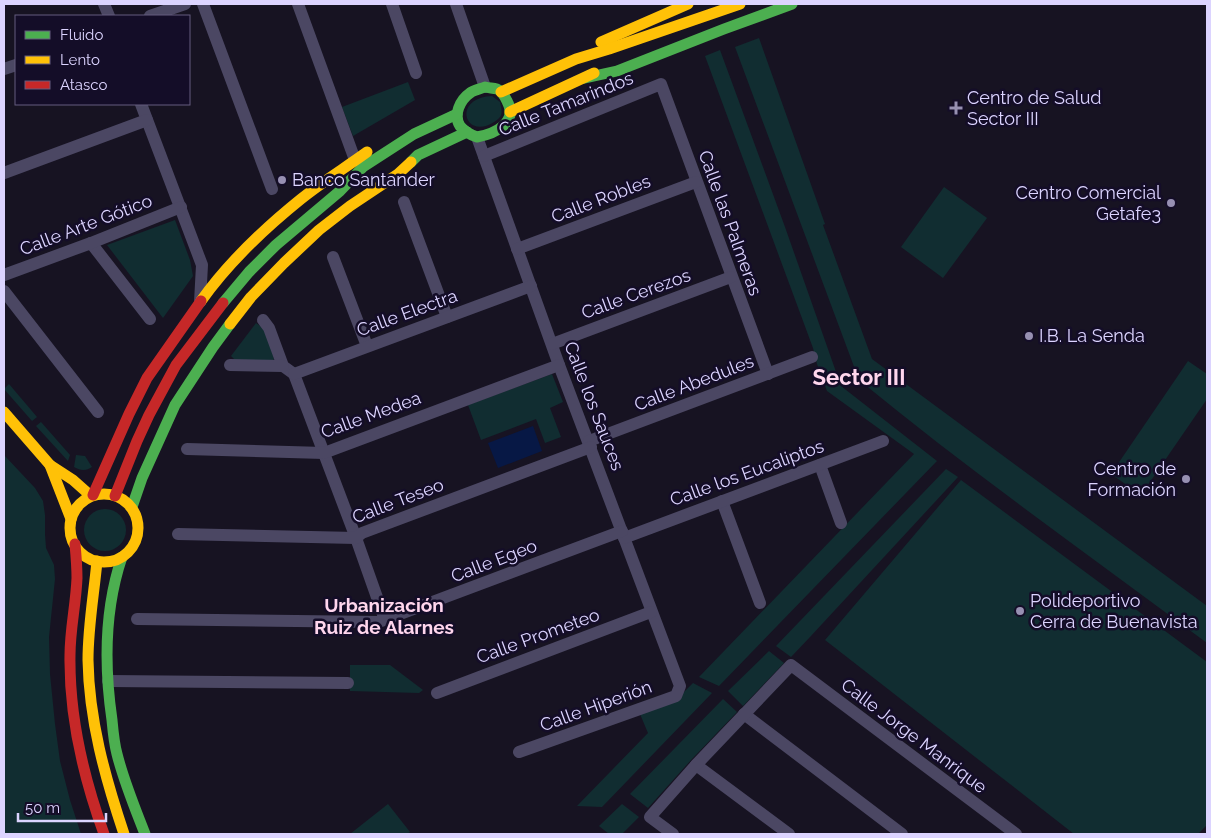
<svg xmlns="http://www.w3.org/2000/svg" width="1211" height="838" viewBox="0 0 1211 838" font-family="Raleway,sans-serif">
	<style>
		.green { fill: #112d31 }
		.water { fill: #071845 }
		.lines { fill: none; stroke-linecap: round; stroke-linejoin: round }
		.street { stroke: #4b4763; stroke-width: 12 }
		.fast { stroke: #4caf50; stroke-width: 11 }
		.slow { stroke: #ffc107; stroke-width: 11 }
		.jam { stroke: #c62828; stroke-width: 11 }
		.poi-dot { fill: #9790b2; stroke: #140d28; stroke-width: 2 }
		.labels { text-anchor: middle; stroke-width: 5; stroke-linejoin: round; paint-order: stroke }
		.poi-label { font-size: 18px; fill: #dcd4ff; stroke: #140d28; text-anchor: start }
		.street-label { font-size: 18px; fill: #dcd4ff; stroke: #140d28 }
		.neighbourhood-label { font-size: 19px; font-weight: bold; fill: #ffd6ed; stroke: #140d28 }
		.district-label { font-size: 22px; font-weight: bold; fill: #ffd6ed; stroke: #140d28 }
	</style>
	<rect width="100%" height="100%" fill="#171322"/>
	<g class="green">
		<path d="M759 38 825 224 823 225 872 359 1207 606V643C1090 556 971 472 859 380L735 47Z"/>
		<path d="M720 50 785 227 841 386 937 461 719 686 699 677 914 454 827 391 817 364 813 348 705 56Z"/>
		<path d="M408 82 415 100 353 136 342 107Z"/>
		<path d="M492 96 500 102C502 112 504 116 494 122 465 141 451 98 492 96Z"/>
		<path d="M944 187 987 218 943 278 901 247Z"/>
		<path d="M175 220 190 260 193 276 163 318 107 245Z"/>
		<path d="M256 323 266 330 274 359 272 361 237 362 231 356Z"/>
		<path d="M1188 361 1207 374V399L1141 495 1111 474Z"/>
		<path d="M552 374 563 402 550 408 561 437 545 443 536 419 481 440 468 405Z"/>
		<path d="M9 384 37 417 32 421 4 389Z"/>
		<path d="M41 422 70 455 68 461 36 426Z"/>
		<path d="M4 455 35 488 43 501 45 515V534L46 548 54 565 55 579 49 637 50 674 55 724 60 761 70 800 81 834H4Z"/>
		<path d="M76 455 85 456 92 467C86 471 81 471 74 467Z"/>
		<path d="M946 469 958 477 810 637 791 657 776 646Z"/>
		<path d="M961 480 1207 662V825L1198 834H1074L825 640Z"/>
		<circle cx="105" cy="530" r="21"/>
		<path d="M769 651 784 663 743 706 728 691Z"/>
		<path d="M350 665H390L423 690 419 693 350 691Z"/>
		<path d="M693 683 712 693 602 807 577 806 648 733 640 714 673 703Z"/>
		<path d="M723 699 737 712 691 760 648 808 630 794Z"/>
		<path d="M388 804 410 832 407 834H350Z"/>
		<path d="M622 804 639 817 622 834H609L599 826Z"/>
	</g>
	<path class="water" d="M533 426 542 451 498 468 488 443Z"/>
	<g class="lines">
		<g class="street">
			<path d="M104 4 109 16"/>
			<path d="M203 4 272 189"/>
			<path d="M298 4 355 160"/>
			<path d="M392 4 416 73"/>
			<path d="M456 4 485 87"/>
			<path d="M150 16 185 4"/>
			<path d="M4 69 16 65"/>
			<path d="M141 104 202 265 200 302"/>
			<path d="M477 137 559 365 680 686 676 696 519 752"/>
			<path d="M484 156 661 84 768 374"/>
			<path d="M4 173 147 120"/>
			<path d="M404 202 447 317"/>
			<path d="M91 243 150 319"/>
			<path d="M517 249 696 182"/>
			<path d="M333 257 367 346"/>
			<path d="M4 275 91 243 181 207"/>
			<path d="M4 291 98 412"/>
			<path d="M263 320 269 328 283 366 294 374"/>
			<path d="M552 344 731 277"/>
			<path d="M230 365 283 366"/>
			<path d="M294 374 356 538 385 620"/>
			<path d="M294 374 531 286"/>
			<path d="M589 441 812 357"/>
			<path d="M187 449 324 453 559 365"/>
			<path d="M820 465 841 523"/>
			<path d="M722 501 760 603"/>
			<path d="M178 534 356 538 362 533 591 447"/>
			<path d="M624 538 883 441"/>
			<path d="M137 619 379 622 622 531"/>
			<path d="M108 681 348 683"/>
			<path d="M437 693 651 612"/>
			<path d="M744 714 902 834"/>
			<path d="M696 765 789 834"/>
			<path d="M673 834 650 817 696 765 791 665 1016 834"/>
		</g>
		<g class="fast">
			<path d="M585 78 617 71 724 29 792 4"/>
			<path d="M485 87C489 88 493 88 497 89 502 91 505 97 507 101 519 123 494 134 477 137 471 135 464 131 460 126 453 115 460 100 470 93 474 90 480 89 485 87Z"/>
			<path d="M411 162 418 155 467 132"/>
			<path d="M223 303 249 272 276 245 340 191 363 167 414 134 457 114"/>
			<path d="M132 507 142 478 175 405 213 347 230 324"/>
			<path d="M122 557C104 610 104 665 112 720 113 731 114 743 117 754 124 782 135 808 145 834"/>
		</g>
		<g class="slow">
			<path d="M601 42 688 4"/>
			<path d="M501 92 576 59 609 49 740 4"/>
			<path d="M510 112 594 73"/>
			<path d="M201 301C228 263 265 228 301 199 322 182 345 168 367 152"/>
			<path d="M230 324 251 297 284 263 319 230 350 206 398 174 411 162"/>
			<path d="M4 412 50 465 73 480 91 496"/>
			<path d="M50 465 71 519"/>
			<circle cx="104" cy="528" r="34"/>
			<path d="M97 561C94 594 88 626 88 660 89 720 105 777 124 834"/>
		</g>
		<g class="jam">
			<path d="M93 495 129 414 147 378 201 301"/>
			<path d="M115 496 137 441 149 415 176 365 223 303"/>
			<path d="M75 544C76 555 77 567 77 578 76 604 70 629 70 655 69 717 83 776 104 834"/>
		</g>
	</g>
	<g class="poi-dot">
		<path d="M953.5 100.5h5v5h5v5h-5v5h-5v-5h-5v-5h5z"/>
		<circle cx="282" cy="180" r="5"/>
		<circle cx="1171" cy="203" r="5"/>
		<circle cx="1029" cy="336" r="5"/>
		<circle cx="1186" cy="479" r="5"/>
		<circle cx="1020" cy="611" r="5"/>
	</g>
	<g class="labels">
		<g class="poi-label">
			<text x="967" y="104">Centro de Salud<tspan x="967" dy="21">Sector III</tspan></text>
			<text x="292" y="186">Banco Santander</text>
			<text x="1161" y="199" text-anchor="end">Centro Comercial<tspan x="1161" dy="21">Getafe3</tspan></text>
			<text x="1039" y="342">I.B. La Senda</text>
			<text x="1176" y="475" text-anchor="end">Centro de<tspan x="1176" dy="21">Formación</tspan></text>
			<text x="1030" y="607">Polideportivo<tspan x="1030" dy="21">Cerra de Buenavista</tspan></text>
		</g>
		<g class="street-label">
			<text transform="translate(566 104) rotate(-22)" y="6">Calle Tamarindos</text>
			<text transform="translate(601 199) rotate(-21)" y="6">Calle Robles</text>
			<text transform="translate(730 223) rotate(70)" y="6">Calle las Palmeras</text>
			<text transform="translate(86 225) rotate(-21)" y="6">Calle Arte Gótico</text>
			<text transform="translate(636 294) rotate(-20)" y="6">Calle Cerezos</text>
			<text transform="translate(407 313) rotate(-20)" y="6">Calle Electra</text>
			<text transform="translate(694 383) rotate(-21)" y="6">Calle Abedules</text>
			<text transform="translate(594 406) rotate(69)" y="6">Calle los Sauces</text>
			<text transform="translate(371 415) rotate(-20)" y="6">Calle Medea</text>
			<text transform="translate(747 473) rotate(-20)" y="6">Calle los Eucaliptos</text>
			<text transform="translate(398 501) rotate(-21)" y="6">Calle Teseo</text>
			<text transform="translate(494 561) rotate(-21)" y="6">Calle Egeo</text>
			<text transform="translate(538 636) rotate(-20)" y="6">Calle Prometeo</text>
			<text transform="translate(596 706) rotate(-20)" y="6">Calle Hiperión</text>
			<text transform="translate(914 736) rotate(37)" y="6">Calle Jorge Manrique</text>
		</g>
		<g class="neighbourhood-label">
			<text x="384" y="612">Urbanización<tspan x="384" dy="22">Ruiz de Alarnes</tspan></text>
		</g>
		<g class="district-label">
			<text x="859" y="385">Sector III</text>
		</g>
	</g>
	<rect width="1211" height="838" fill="none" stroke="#dcd4ff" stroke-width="10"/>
	<rect x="15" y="15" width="175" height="90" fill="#140d28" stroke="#645d7e"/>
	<rect x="25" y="31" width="25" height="8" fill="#4caf50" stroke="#645d7e"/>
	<text x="60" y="40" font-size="15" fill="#dcd4ff">Fluido</text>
	<rect x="25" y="56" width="25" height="8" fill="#ffc107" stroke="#645d7e"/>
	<text x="60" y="65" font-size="15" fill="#dcd4ff">Lento</text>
	<rect x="25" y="81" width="25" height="8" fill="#c62828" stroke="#645d7e"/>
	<text x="60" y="90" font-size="15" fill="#dcd4ff">Atasco</text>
	<path d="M18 813v8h88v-8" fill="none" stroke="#dcd4ff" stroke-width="2.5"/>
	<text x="25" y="813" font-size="15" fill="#dcd4ff" stroke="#140d28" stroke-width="4" paint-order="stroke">50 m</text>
</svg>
